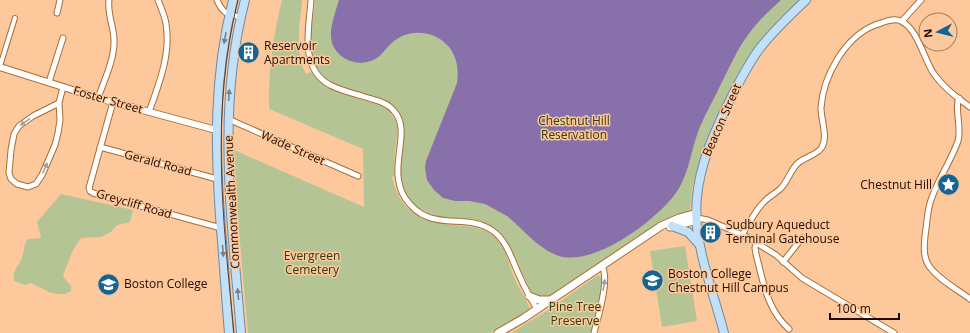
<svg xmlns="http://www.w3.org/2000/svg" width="970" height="333" viewBox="0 0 970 333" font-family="'Open Sans',sans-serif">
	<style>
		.green { fill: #b5c494 }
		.water { fill: #8871ab }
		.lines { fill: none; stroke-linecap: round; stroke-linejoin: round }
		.pedestrian-casing { stroke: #a96d34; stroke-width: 6 }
		.minor-casing { stroke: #a96d34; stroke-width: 7 }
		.tertiary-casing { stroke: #a96d34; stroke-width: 8 }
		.secondary-casing { stroke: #a96d34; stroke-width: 9 }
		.primary-casing { stroke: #70899f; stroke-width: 10 }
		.pedestrian { stroke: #fff; stroke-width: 4 }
		.minor { stroke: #fff; stroke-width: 5 }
		.tertiary { stroke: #fff; stroke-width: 6 }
		.secondary { stroke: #fff; stroke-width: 7 }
		.primary { stroke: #c2e1f9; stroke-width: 8 }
		.tram { stroke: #5a3b28; stroke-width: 1 }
		.oneway { fill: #7a8089 }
		.oneway2 { fill: #a69d99 }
		.labels { text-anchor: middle; stroke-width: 3; stroke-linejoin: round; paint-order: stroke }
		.poi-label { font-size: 12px; fill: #210a00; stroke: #fdc89b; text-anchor: start }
		.street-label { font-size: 12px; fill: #210a00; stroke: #fdc89b }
		.park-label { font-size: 12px; fill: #2f3a09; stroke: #fdc89b }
	</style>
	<rect width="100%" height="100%" fill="#fdc89b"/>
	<g class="green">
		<path d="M282 0H302C300 25 294 51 306 74L311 72C324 92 360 99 382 106 401 119 398 130 395 150 394 159 394 167 395 176L392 177C395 189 399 199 408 209H410C437 235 474 216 497 239 506 249 508 261 512 272 517 285 524 296 530 308L529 311 490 333H248L236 197 234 150 364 207 363 149 269 109C268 71 273 37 282 0Z"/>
		<path d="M315 0H800L778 20 761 39 748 58 736 79 712 127 702 151 692 189 690 209 688 212 549 297 534 296C521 277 513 239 493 227 478 217 460 221 443 218 436 216 429 213 423 210 419 208 414 205 411 201 386 172 416 133 397 112 388 101 376 98 363 94 351 91 334 87 324 78 303 59 313 25 315 0Z"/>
		<path d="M61 194 133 210 130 222 117 225 111 232 101 237 81 238 73 250 63 275 65 279 71 286V291L65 294H57L49 292 31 283 25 285 14 281C12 269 19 267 22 257 24 252 24 246 26 241L29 239 41 238 37 222Z"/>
		<path d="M685 246 697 321 662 327 650 251Z"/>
		<path d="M598 275 602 279 603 283 592 333H511L548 310Z"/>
	</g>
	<path class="water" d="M339 0H781C769 11 757 22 748 35 736 51 729 69 720 86 713 101 704 116 698 132 691 151 689 172 678 190 660 218 595 267 559 256 538 249 524 230 507 216L485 204 469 201H455L443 198 434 190 427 180 425 168 426 161 457 83C459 69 457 54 446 44 432 30 408 29 393 42 384 49 380 60 367 62 359 64 351 62 344 58 322 43 333 21 339 0Z"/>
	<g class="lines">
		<defs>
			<path id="pedestrian" d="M0 66 15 18"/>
			<g id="minor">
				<path d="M217 0C223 14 227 14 241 17"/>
				<path d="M311 0C309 29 299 68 330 85 340 90 351 93 362 96 373 100 386 101 394 111 413 132 386 168 405 198 430 235 465 211 493 231 508 242 512 261 520 277 525 289 531 299 537 309"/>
				<path d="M57 13 60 0"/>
				<path d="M902 21 921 0"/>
				<path d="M49 82 63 38"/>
				<path d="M98 98C104 81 115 58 114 40 114 27 107 14 109 0"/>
				<path d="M959 98C954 108 962 127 958 141 951 161 938 179 931 200 927 211 927 224 925 236 924 246 923 257 929 266 939 280 957 289 970 299"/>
				<path d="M113 102 89 188 90 191 93 193 221 228"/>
				<path d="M59 103 33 116 19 126 14 134 11 150 9 173 11 179 17 184 28 187 36 184 42 175 55 145 58 133 60 120 59 103 63 87"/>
				<path d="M149 112C159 84 171 54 166 24 165 16 161 8 158 0"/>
				<path d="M228 119 358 176"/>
				<path d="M100 147 217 179"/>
				<path d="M697 218 708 220 747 237 776 255 802 278 894 333"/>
				<path d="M742 235C749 224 755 210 764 202 769 196 777 193 782 187 788 180 791 170 797 164 804 157 818 155 822 147 828 136 821 120 821 108 823 76 845 37 875 25 883 23 893 17 901 21 918 29 924 60 934 74 943 87 957 98 970 107"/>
				<path d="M756 243 755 248 756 254C763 281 767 310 789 329"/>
				<path d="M783 262 802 238"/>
				<path d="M594 333C598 316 610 280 602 266"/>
			</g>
			<path id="tertiary" d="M0 67 98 98 216 130"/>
			<g id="secondary">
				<path d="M670 227 697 220"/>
				<path d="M529 296 539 300H550"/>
				<path d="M498 333 524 318 661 226 679 218 697 213"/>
			</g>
			<g id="primary">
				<path d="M672 226 688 232 699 244"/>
				<path d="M229 333C226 299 224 264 221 230 215 150 213 78 233 0"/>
				<path d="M241 333C232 221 216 111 245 0"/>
				<path d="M724 333C715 298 701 263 697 227 692 182 710 140 730 100 739 82 748 64 760 48 774 30 790 15 806 0"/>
			</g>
		</defs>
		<use href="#pedestrian" class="pedestrian-casing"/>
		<use href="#minor" class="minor-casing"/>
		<use href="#tertiary" class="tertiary-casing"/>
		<use href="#secondary" class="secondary-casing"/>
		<use href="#primary" class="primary-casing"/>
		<use href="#pedestrian" class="pedestrian"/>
		<use href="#minor" class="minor"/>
		<use href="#tertiary" class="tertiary"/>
		<use href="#secondary" class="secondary"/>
		<use href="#primary" class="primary"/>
		<path class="tram" d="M234 333C223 220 210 112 238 0"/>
	</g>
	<defs><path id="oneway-solid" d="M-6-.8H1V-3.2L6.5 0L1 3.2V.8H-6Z"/></defs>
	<g class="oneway">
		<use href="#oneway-solid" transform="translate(225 38) rotate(100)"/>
		<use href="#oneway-solid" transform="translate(229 95) rotate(-86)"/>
		<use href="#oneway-solid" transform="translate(223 251) rotate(85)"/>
		<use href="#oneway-solid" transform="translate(238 294) rotate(-95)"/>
	</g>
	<g class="oneway2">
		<use href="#oneway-solid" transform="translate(25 122) rotate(145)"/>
		<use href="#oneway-solid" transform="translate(45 168) rotate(-67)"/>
		<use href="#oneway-solid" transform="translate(604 285) rotate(-80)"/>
	</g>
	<defs>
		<symbol id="building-disc" viewBox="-11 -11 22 22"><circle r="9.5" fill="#136597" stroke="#fdc89b"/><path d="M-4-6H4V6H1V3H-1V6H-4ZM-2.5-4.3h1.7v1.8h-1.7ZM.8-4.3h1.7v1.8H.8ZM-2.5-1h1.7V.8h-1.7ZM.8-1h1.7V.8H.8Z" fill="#fff"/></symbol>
		<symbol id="sight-disc" viewBox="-11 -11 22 22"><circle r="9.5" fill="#136597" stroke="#fdc89b"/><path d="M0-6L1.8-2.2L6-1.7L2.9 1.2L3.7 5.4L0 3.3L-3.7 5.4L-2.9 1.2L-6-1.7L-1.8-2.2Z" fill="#fff"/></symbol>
		<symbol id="university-disc" viewBox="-11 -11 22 22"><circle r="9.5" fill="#136597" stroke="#fdc89b"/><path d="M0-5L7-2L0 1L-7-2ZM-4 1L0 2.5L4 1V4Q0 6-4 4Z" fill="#fff"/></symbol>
	</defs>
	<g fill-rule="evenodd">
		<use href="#building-disc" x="236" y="40" width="25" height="25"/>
		<use href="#sight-disc" x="936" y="172" width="25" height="25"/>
		<use href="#building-disc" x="698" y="220" width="25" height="25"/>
		<use href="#university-disc" x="640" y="268" width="25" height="25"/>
		<use href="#university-disc" x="96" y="272" width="25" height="25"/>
	</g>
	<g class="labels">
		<g class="poi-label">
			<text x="264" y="50">Reservoir<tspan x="264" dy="14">Apartments</tspan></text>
			<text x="932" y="189" text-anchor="end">Chestnut Hill</text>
			<text x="726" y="229">Sudbury Aqueduct<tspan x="726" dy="14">Terminal Gatehouse</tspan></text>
			<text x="668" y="278">Boston College<tspan x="668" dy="14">Chestnut Hill Campus</tspan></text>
			<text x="124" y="288">Boston College</text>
		</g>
		<g class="street-label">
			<text transform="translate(108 100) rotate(16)" y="4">Foster Street</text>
			<text transform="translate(722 120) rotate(-66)" y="4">Beacon Street</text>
			<text transform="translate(293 148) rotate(24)" y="4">Wade Street</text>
			<text transform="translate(158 163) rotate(15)" y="4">Gerald Road</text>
			<text transform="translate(232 202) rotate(-93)" y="4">Commonwealth Avenue</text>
			<text transform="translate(134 204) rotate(16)" y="4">Greycliff Road</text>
		</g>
		<g class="park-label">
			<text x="574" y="125">Chestnut Hill<tspan x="574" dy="14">Reservation</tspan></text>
			<text x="312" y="260">Evergreen<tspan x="312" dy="14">Cemetery</tspan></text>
			<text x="575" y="311">Pine Tree<tspan x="575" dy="14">Preserve</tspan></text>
		</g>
	</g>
	<g transform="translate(938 32) rotate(263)"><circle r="19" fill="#fdc89b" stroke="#a57c5d"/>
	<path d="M0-3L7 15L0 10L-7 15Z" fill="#136597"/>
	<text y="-6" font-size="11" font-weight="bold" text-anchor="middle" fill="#210a00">N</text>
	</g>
	<path d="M830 313v6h69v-6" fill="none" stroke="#210a00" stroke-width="2"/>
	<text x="836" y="313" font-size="12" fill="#210a00" stroke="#fdc89b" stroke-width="3" paint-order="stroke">100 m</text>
</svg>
